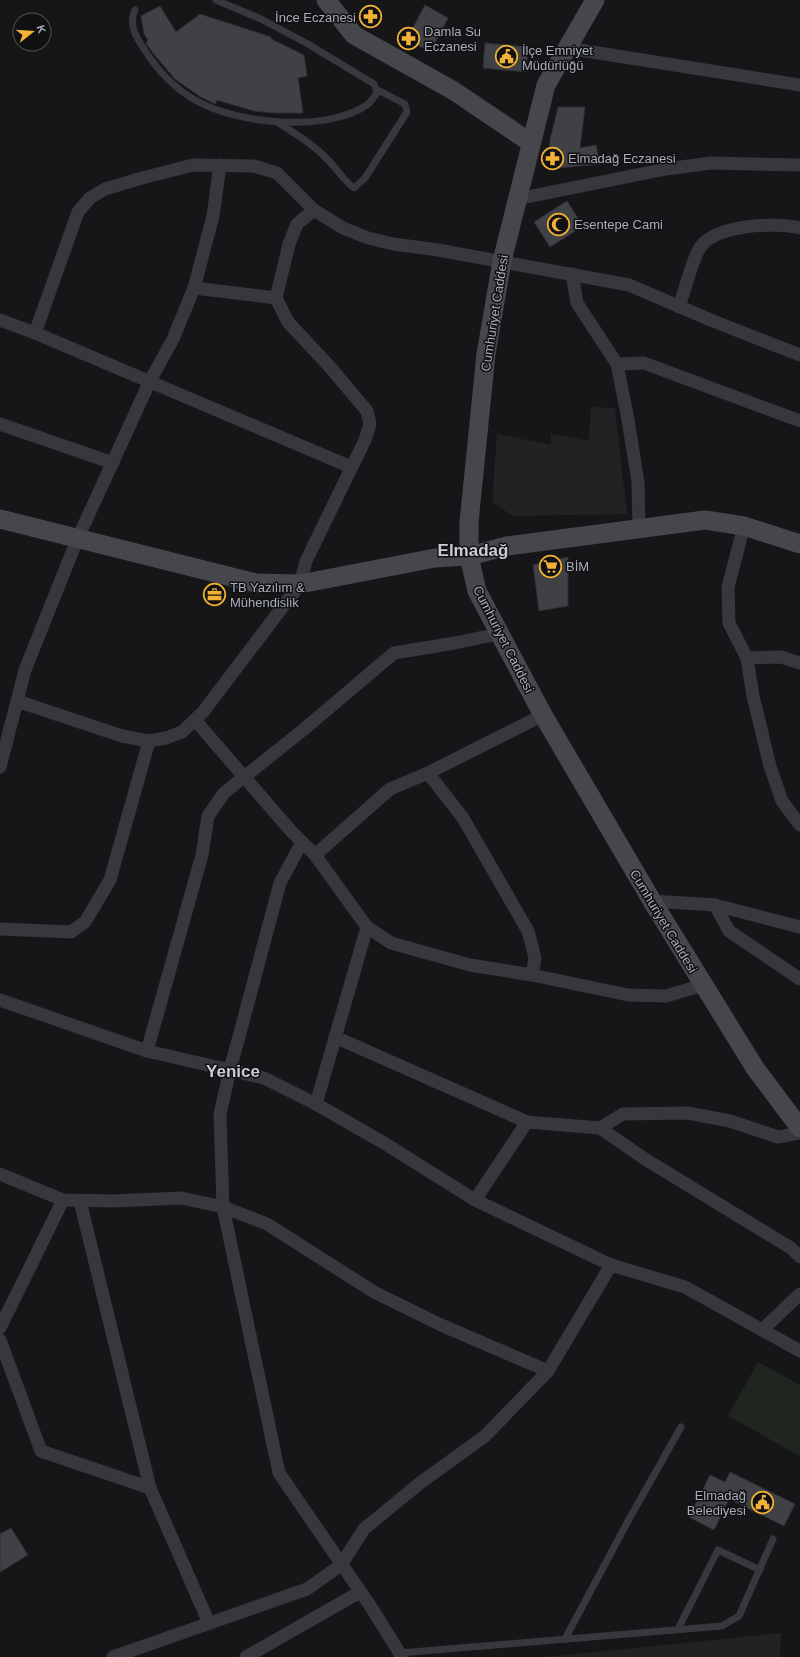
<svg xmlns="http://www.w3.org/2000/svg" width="800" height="1657" viewBox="0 0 800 1657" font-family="Helvetica,sans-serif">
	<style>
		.built { fill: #222225 }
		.green { fill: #1e261f }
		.building { fill: #404145; stroke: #303034 }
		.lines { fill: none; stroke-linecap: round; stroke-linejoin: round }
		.lane { stroke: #37383d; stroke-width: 7 }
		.street { stroke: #37383d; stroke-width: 13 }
		.secondary { stroke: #45474d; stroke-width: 19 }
		.labels { text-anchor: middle; stroke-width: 3; stroke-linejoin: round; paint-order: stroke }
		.poi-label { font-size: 13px; fill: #a8adb8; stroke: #111113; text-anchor: start }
		.street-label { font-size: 13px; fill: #a8adb8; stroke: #111113 }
		.district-label { font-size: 17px; font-weight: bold; fill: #c9ccd4; stroke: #111113 }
	</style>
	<rect width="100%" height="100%" fill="#161618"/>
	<g class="built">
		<path d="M591 407 615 408 627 514 513 516 492 502 497 434 551 445V434L589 441Z"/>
		<path d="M781 1633 780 1657H542L664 1645Z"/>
	</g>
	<path class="green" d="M758 1362 800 1385V1456L728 1416Z"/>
	<g class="building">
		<path d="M425 5 448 18 430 52 407 39Z"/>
		<path d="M160 6 176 32 200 14 271 37V39L304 55 307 76 298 78 303 113H274L254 111 217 100 215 104 199 96 175 79 153 53 146 43 148 40 144 34 141 16Z"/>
		<path d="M485 43 528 47 526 72 483 68Z"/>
		<path d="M558 107H585L580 148 596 145 600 164 549 169 550 140Z"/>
		<path d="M567 201 583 226 550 247 534 222Z"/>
		<path d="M568 557V606L539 611 533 565Z"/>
		<path d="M730 1472 795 1504 784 1526 729 1499 714 1530 689 1517 710 1475 725 1482Z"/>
		<path d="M11 1528 28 1555 0 1572V1534Z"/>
	</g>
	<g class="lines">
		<g class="lane">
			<path d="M135 10C128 24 136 37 144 49 156 68 174 88 195 100 237 124 325 133 367 105 371 102 374 97 377 93L374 84 308 44 261 19 216 0"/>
			<path d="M277 122C296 134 314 145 329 161 338 170 344 181 354 188L365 178 407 112 405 104 376 89"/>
			<path d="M678 1629 718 1550 760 1570"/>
			<path d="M565 1639 628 1521 681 1427"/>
			<path d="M400 1653 722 1626 739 1616 773 1539"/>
		</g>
		<g class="street">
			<path d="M567 48 800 85"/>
			<path d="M517 199 666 169 711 163 800 165"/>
			<path d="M572 274 577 303 617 364 627 414 638 482 639 529"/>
			<path d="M194 288 276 298"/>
			<path d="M679 307C685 289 690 268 698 251 711 224 775 222 800 228"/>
			<path d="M0 320 35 333 351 467"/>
			<path d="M35 333 78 212 90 198 105 189 142 178 193 165 254 166 277 173 314 210 343 228 368 238 393 244 438 250 629 285 713 321 800 355"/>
			<path d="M617 364 644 363 800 421"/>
			<path d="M0 424 113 463"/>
			<path d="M744 526 728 587 729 623 747 658 753 696 770 766 782 801 800 825"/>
			<path d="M747 658 781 657 800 663"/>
			<path d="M17 701 122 736 149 741 166 738 182 732 203 712 300 584 306 561 365 440 370 424 367 411 330 367 288 322 276 298 289 244 297 224 314 210"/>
			<path d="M195 720 291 831 315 855 367 927 391 943 470 965 532 975 628 995 666 996 703 985"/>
			<path d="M0 767 25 670 77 540 150 381 173 339 194 288 213 216 220 165"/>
			<path d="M428 773 463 818 528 931 535 958 532 975"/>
			<path d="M302 842 280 883 230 1070 220 1114 223 1207 279 1473 371 1607 402 1657"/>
			<path d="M315 855 390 789 428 773 543 715"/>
			<path d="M652 901 715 905 800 927"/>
			<path d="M715 905 729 931 800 979"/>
			<path d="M0 929 71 932 85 922 110 880 149 741"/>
			<path d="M0 1000 147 1051 264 1078 316 1104 384 1143 475 1200 611 1265 685 1287 800 1351"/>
			<path d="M335 1037 527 1122 600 1128 623 1114 688 1113 730 1121 778 1137 800 1133"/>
			<path d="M147 1051 202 855 208 816 224 793 303 730 394 653 455 643 498 634"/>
			<path d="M316 1104 367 927"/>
			<path d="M600 1128 645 1159 791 1248 800 1257"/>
			<path d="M0 1174 63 1200 113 1201 181 1198 223 1207 267 1224 374 1292 441 1325 548 1371"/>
			<path d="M475 1200 527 1122"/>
			<path d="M80 1201 150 1488 209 1623"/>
			<path d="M0 1328 63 1200"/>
			<path d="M762 1330 800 1294"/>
			<path d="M0 1340 41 1451 150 1488"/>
			<path d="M113 1657 307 1589 341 1565 364 1529 420 1483 485 1436 548 1371 611 1265"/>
			<path d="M246 1657 360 1592"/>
		</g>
		<g class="secondary">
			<path d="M326 0 354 35 454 91 531 143"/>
			<path d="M595 0 546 85 502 261 486 354 469 522V556L477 591 543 715 652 901 755 1068 800 1128"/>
			<path d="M0 519 256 583 300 584 435 558 469 556 507 546 705 520 744 526 800 544"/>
		</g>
	</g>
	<defs>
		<symbol id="pharmacy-ring" viewBox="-11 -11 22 22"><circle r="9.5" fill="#111113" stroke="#f2b134" stroke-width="1.5"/><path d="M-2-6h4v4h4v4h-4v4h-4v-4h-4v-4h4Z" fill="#f2b134"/></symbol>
		<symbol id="civic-ring" viewBox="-11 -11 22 22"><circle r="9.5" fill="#111113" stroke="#f2b134" stroke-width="1.5"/><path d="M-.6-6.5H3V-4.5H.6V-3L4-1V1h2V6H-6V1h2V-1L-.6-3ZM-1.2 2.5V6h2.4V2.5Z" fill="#f2b134"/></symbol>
		<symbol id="mosque-ring" viewBox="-11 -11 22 22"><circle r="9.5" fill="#111113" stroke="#f2b134" stroke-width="1.5"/><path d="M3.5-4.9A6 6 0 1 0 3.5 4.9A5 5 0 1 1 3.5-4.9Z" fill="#f2b134"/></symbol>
		<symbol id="supermarket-ring" viewBox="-11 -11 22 22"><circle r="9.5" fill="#111113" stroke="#f2b134" stroke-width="1.5"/><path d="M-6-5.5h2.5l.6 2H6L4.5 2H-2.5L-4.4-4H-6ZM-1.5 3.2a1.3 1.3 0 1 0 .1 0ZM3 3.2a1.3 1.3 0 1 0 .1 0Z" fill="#f2b134"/></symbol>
		<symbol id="office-ring" viewBox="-11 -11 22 22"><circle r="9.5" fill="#111113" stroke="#f2b134" stroke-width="1.5"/><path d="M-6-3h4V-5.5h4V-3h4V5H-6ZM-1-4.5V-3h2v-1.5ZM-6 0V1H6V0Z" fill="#f2b134"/></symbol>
	</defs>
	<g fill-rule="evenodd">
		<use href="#pharmacy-ring" x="358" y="4" width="25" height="25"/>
		<use href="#pharmacy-ring" x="396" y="26" width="25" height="25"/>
		<use href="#civic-ring" x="494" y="44" width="25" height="25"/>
		<use href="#pharmacy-ring" x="540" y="146" width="25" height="25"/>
		<use href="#mosque-ring" x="546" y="212" width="25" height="25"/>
		<use href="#supermarket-ring" x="538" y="554" width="25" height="25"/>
		<use href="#office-ring" x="202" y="582" width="25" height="25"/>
		<use href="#civic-ring" x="750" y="1490" width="25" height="25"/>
	</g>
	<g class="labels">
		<g class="poi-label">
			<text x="356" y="22" text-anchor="end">İnce Eczanesi</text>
			<text x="424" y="36">Damla Su<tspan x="424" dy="15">Eczanesi</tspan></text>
			<text x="522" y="55">İlçe Emniyet<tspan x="522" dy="15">Müdürlüğü</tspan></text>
			<text x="568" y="163">Elmadağ Eczanesi</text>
			<text x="574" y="229">Esentepe Cami</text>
			<text x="566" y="571">BİM</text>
			<text x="230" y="592">TB Yazılım &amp;<tspan x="230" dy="15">Mühendislik</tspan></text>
			<text x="746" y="1500" text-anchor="end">Elmadağ<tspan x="746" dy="15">Belediyesi</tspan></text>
		</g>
		<g class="street-label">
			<text transform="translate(494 313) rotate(-81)" y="5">Cumhuriyet Caddesi</text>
			<text transform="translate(504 639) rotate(63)" y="5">Cumhuriyet Caddesi</text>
			<text transform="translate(664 921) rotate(59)" y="5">Cumhuriyet Caddesi</text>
		</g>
		<g class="district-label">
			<text x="473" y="556">Elmadağ</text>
			<text x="233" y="1077">Yenice</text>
		</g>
	</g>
	<g transform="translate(32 32) rotate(73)"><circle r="19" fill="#111113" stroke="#4d4f55"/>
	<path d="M0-3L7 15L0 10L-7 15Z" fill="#f2b134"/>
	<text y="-6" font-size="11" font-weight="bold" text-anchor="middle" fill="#a8adb8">K</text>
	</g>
</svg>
